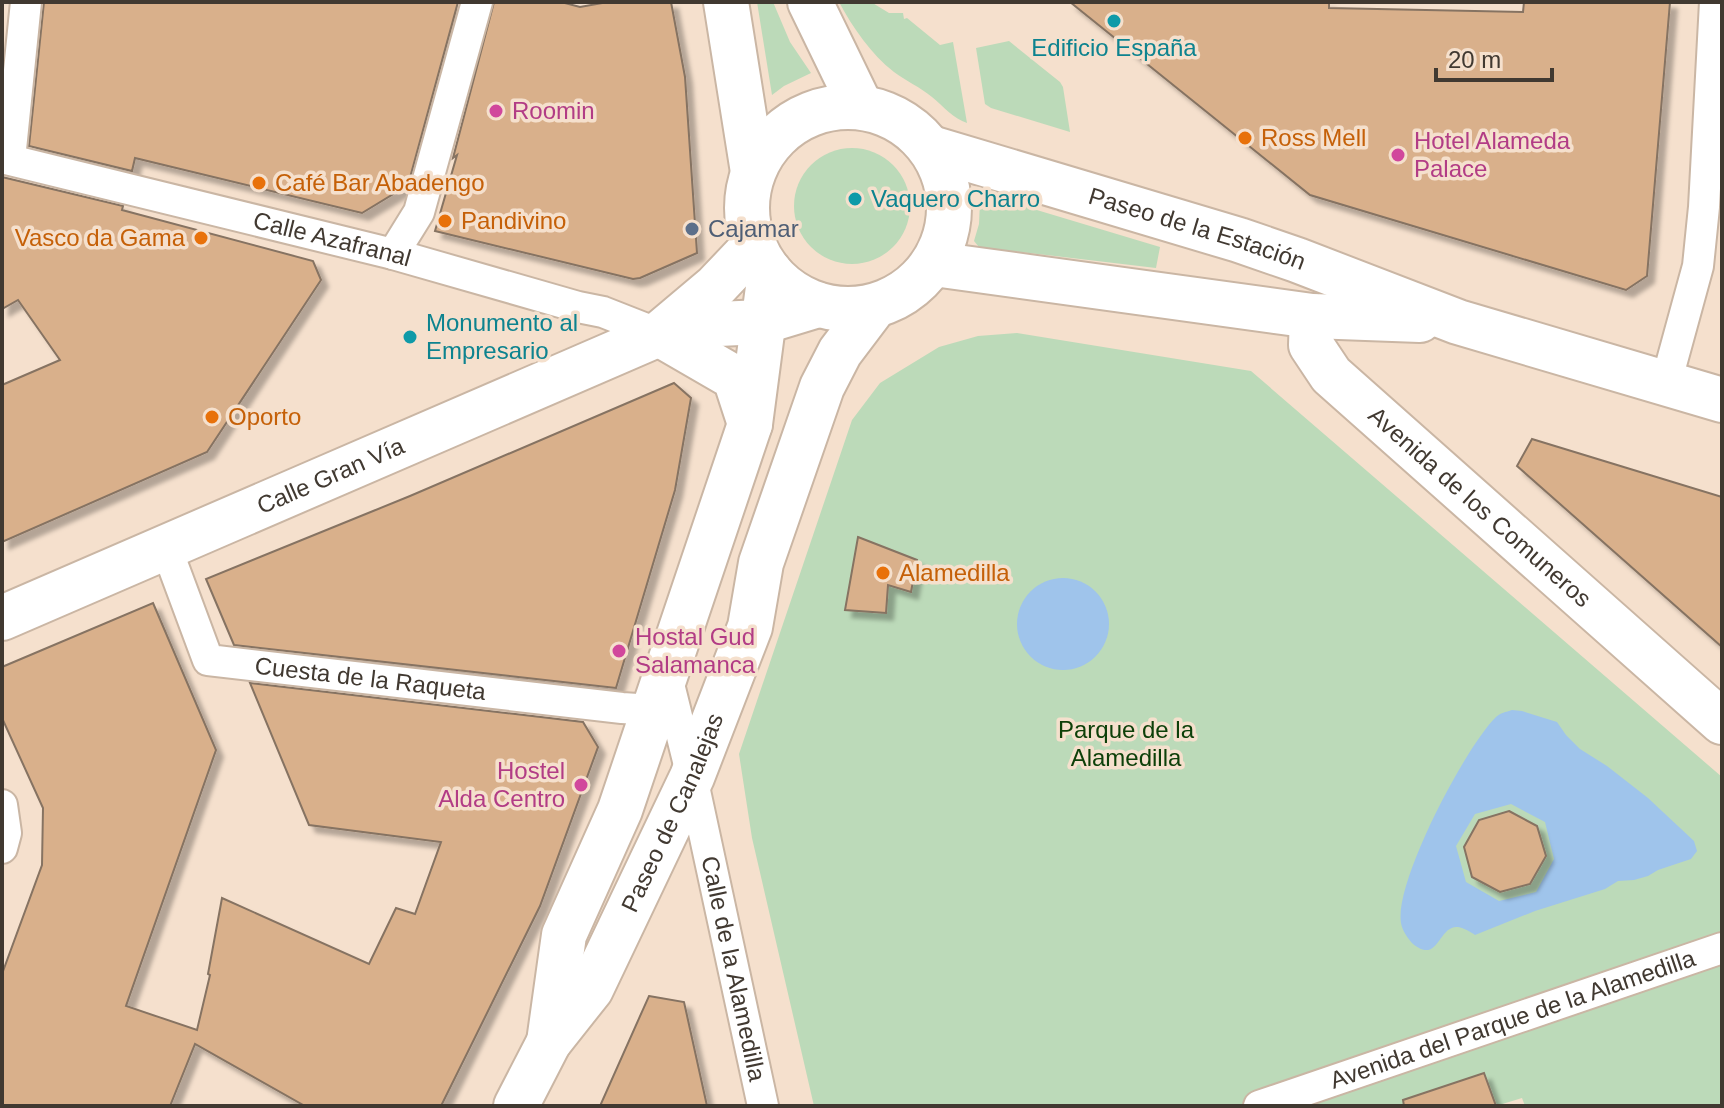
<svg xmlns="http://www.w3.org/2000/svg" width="1724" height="1108" viewBox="0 0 1724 1108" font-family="Helvetica,sans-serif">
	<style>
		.green { fill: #bcdab9 }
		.water { fill: #9fc4eb; fill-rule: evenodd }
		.building { fill: #d9b08b; stroke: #867362; stroke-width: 2; filter: url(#shadow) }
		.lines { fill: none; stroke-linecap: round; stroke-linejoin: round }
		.street-casing { stroke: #cab6a4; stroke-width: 34 }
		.secondary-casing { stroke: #cab6a4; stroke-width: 48 }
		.primary-casing { stroke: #cab6a4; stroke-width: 48 }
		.highway-casing { stroke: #cab6a4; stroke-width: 48 }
		.street { stroke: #fff; stroke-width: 30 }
		.secondary { stroke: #fff; stroke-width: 44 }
		.primary { stroke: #fff; stroke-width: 44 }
		.highway { stroke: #fff; stroke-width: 44 }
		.culture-dot { fill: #0f9aa8; stroke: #f5e0cd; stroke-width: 3 }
		.hotel-dot { fill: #d1479c; stroke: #f5e0cd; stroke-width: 3 }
		.food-dot { fill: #e8710a; stroke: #f5e0cd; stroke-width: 3 }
		.service-dot { fill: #5c6f8a; stroke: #f5e0cd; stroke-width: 3 }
		.labels { text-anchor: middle; stroke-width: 7; stroke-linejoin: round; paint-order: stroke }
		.culture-label { font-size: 24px; fill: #0d838f; stroke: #f5e0cd; text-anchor: start }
		.hotel-label { font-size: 24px; fill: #b23c85; stroke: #f5e0cd; text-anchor: start }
		.food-label { font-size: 24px; fill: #c56008; stroke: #f5e0cd; text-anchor: start }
		.service-label { font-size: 24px; fill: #4e5e75; stroke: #f5e0cd; text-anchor: start }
		.street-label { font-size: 24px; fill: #413931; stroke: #f5e0cd }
		.park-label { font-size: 24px; fill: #0d4009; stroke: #f5e0cd }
	</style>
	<defs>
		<filter id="shadow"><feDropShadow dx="7" dy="7" stdDeviation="2" flood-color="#0004"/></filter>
	</defs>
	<rect width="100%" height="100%" fill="#f5e0cd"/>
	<g class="green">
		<path d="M757 2H773L790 42 811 73 784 86 772 95Z"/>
		<path d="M839 2H871L889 13H903L904 19 907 18 940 45 953 42 967 123C954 119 943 106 932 97 920 87 906 81 894 72 871 54 853 28 839 2Z"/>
		<path d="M1009 41 1060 82 1063 87 1070 132 991 108 985 104 976 48Z"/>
		<circle cx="852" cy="206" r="58"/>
		<path d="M983 195H987L1160 247 1156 268 979 247 974 241 979 224 980 201Z"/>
		<path d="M1017 333 1251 371 1722 777V1106H1525L1522 1098 1496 1106 1484 1073 1438 1095 1399 1106H814L752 838 739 754 852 420 880 383 939 347 978 336Z"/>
	</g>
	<g class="water">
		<circle cx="1063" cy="624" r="46"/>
		<path d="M1512 710 1522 711 1557 722 1566 735 1580 749 1607 766 1648 798 1694 841 1697 851 1691 859 1658 870 1648 876 1634 880 1618 881 1605 889 1535 911 1475 935C1471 932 1464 928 1458 927 1438 925 1439 965 1413 944 1408 939 1402 930 1401 923 1394 882 1466 746 1496 717 1500 713 1506 712 1512 710ZM1511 804 1545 822 1554 859 1536 892 1499 901 1466 882 1456 846 1475 814Z"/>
	</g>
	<g class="building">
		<path d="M44 2H458L408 185 362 213 135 158 132 171 29 146Z"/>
		<path d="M494 2H561L580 7 608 2H671L685 77 697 253 640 278 633 279 435 231 457 155 453 158Z"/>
		<path d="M1070 2H1329V8L1523 12 1524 2H1670L1647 276 1626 290 1310 195Z"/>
		<path d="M2 177 123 206 122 210 313 261 321 280 207 452 2 542V385L60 360 18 300 2 309Z"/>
		<path d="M674 383 691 398 675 490 616 688 234 645 206 579 410 496Z"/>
		<path d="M1532 439 1722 497V647L1517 466Z"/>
		<path d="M858 537 917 560 911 592 888 585 886 613 845 610Z"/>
		<path d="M153 603 216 750 126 1006 197 1030 210 975 208 974 222 898 369 964 396 908 415 914 441 842 309 825 250 683 583 722 598 747 540 906 441 1106H305L195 1044 170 1106H2V974L42 865 43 808 2 718V667Z"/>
		<path d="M1509 811 1537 826 1546 856 1530 884 1500 892 1472 877 1464 847 1479 820Z"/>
		<path d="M649 996 684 1002 707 1106H600Z"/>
		<path d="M1484 1073 1496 1106H1404L1403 1100Z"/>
	</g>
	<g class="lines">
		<defs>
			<g id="street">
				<path id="s1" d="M2 158 393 254 578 307 603 312 659 334"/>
				<path d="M10 159 26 2"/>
				<path d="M393 254 419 212 477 2"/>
				<path d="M1666 383 1698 266 1704 207 1715 2"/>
				<path id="s2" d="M166 547 208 660 622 708 653 710"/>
				<path id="s3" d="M667 676 692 777 763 1106"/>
				<path d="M2 805 6 833 2 848"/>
				<path id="s4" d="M1259 1106 1722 948"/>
			</g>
			<g id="secondary">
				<path d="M659 334 735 378 750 424"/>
				<path d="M659 334 716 286 754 246"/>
				<path id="s5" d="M2 618 659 334 718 324 762 322 818 305"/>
			</g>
			<g id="primary">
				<path id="s6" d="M931 148 1239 240 1297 260 1458 322 1722 400"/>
				<path d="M934 264 1312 316 1420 320"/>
				<path id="s7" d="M1312 316 1311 345 1331 375 1722 722"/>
			</g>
			<g id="highway">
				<path d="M726 2 753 172"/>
				<path d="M810 2 861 107"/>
				<circle cx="848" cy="208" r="101"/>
				<path d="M549 1042 564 935 620 810 750 424 770 272"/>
				<path id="s8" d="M516 1106 549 1042 591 989 692 777 750 627 761 563 822 387 840 352 874 307"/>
			</g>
		</defs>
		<use href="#street" class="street-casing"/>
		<use href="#secondary" class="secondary-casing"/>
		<use href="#primary" class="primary-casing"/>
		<use href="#highway" class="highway-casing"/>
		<use href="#street" class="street"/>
		<use href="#secondary" class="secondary"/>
		<use href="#primary" class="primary"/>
		<use href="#highway" class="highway"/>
	</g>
	<g class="culture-dot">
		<circle cx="1114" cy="21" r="8"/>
		<circle cx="855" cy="199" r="8"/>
		<circle cx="410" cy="337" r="8"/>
	</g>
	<g class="hotel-dot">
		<circle cx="496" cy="111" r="8"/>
		<circle cx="1398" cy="155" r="8"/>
		<circle cx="619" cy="651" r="8"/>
		<circle cx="581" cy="785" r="8"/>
	</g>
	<g class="food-dot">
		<circle cx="1245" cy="138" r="8"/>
		<circle cx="259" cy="183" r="8"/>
		<circle cx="445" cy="221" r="8"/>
		<circle cx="201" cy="238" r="8"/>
		<circle cx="212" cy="417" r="8"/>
		<circle cx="883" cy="573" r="8"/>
	</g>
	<circle class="service-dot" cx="692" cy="229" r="8"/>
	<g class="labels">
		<g class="culture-label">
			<text x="1114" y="56" text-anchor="middle">Edificio España</text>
			<text x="871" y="207">Vaquero Charro</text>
			<text x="426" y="331">Monumento al<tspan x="426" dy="28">Empresario</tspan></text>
		</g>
		<g class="hotel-label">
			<text x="512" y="119">Roomin</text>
			<text x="1414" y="149">Hotel Alameda<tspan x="1414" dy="28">Palace</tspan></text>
			<text x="635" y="645">Hostal Gud<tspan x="635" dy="28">Salamanca</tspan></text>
			<text x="565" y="779" text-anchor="end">Hostel<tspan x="565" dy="28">Alda Centro</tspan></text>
		</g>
		<g class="food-label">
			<text x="1261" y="146">Ross Mell</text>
			<text x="275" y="191">Café Bar Abadengo</text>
			<text x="461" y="229">Pandivino</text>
			<text x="185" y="246" text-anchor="end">Vasco da Gama</text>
			<text x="228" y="425">Oporto</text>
			<text x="899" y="581">Alamedilla</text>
		</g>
		<g class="service-label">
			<text x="708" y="237">Cajamar</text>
		</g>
		<g class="street-label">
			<text dy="8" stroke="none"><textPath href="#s6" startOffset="278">Paseo de la Estación</textPath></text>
			<text dy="8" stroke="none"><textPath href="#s1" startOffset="340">Calle Azafranal</textPath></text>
			<text dy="8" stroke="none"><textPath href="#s5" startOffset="358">Calle Gran Vía</textPath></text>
			<text dy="8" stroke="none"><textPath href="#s7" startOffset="264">Avenida de los Comuneros</textPath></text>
			<text dy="8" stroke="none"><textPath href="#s2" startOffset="284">Cuesta de la Raqueta</textPath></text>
			<text dy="8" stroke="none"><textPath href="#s8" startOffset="334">Paseo de Canalejas</textPath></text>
			<text dy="8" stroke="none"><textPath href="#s3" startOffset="300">Calle de la Alamedilla</textPath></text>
			<text dy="8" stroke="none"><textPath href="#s4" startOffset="268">Avenida del Parque de la Alamedilla</textPath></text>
		</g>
		<g class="park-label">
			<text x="1126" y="738">Parque de la<tspan x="1126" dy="28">Alamedilla</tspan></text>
		</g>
	</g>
	<rect width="1724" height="1108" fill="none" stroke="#413931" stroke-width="8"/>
	<path d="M1436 68v12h116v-12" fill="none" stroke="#413931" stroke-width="4"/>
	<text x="1448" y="68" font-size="24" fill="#413931" stroke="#f5e0cd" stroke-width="6" paint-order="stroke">20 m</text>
</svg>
